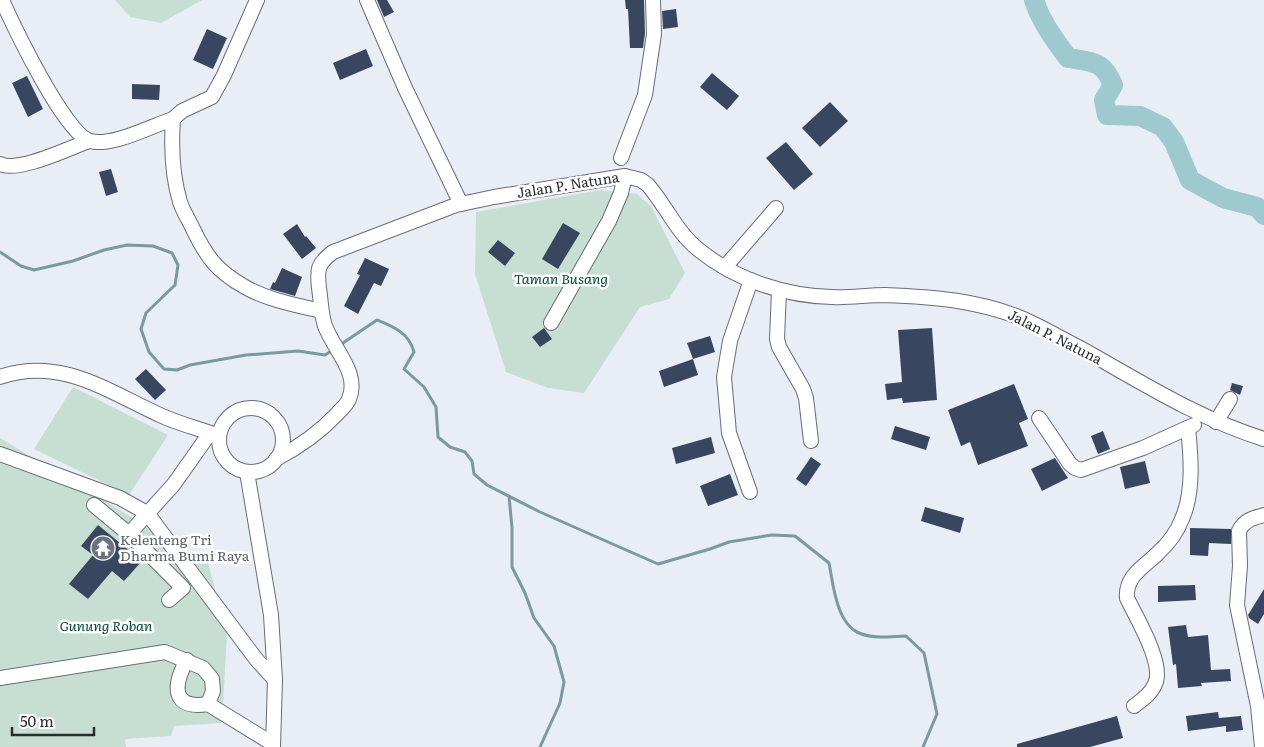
<svg xmlns="http://www.w3.org/2000/svg" width="1264" height="747" viewBox="0 0 1264 747" font-family="Literata,serif">
	<style>
		.green { fill: #c6dfd2 }
		.lines { fill: none; stroke-linecap: round; stroke-linejoin: round }
		.stream { stroke: #7b9a9e; stroke-width: 3 }
		.river { stroke: #9ec9ce; stroke-width: 20 }
		.building { fill: #38475f }
		.minor-casing { stroke: #686d74; stroke-width: 16 }
		.minor { stroke: #fff; stroke-width: 14 }
		.labels { text-anchor: middle; stroke-width: 5; stroke-linejoin: round; paint-order: stroke }
		.street-label { font-size: 14px; fill: #2a2c2f; stroke: #fff }
		.park-label { font-size: 14px; font-style: italic; fill: #064a32; stroke: #fff }
		.worship-label { font-size: 14px; fill: #5b616d; stroke: #fff; text-anchor: start }
	</style>
	<rect width="100%" height="100%" fill="#e9eef6"/>
	<g class="green">
		<path d="M115 0H202L161 23 130 17Z"/>
		<path d="M601 190 637 194 651 206 685 273 669 299 640 307 584 393 548 388 506 372 475 274 476 212Z"/>
		<path d="M73 387 168 435 129 495 34 449Z"/>
		<path d="M0 438 208 563 227 634 222 723 174 726 171 736 125 739 126 747H0Z"/>
	</g>
	<g class="lines">
		<g class="stream">
			<path d="M0 252 21 266 34 270 73 261 104 250 127 245 153 246 172 253 178 265 175 285 146 313 141 329 149 352 164 369 177 370 190 365 246 355 298 351 325 355 333 350"/>
			<path d="M340 345 377 320C394 327 409 333 414 352L404 369 424 387 436 407 438 437 450 447 465 452 472 461 474 474 487 485 540 512 658 564 710 549 729 542 771 535 795 536 829 563C833 583 836 623 859 633 873 639 891 637 906 636L924 653 937 714 923 747"/>
			<path d="M509 496 512 528V567L525 593 534 618 554 646 564 682 560 703 540 747"/>
		</g>
		<path class="river" d="M1034 0C1041 22 1054 39 1068 58 1092 62 1103 60 1113 85L1104 100 1107 115 1140 116 1163 127 1174 142 1190 180 1223 198 1257 207 1264 215"/>
	</g>
	<g class="building">
		<path d="M377 0H387L394 12 384 17Z"/>
		<path d="M625 0H644L645 33 643 48H630L628 9H626Z"/>
		<path d="M676 9 678 27 663 29 662 11Z"/>
		<path d="M207 29 227 38 213 69 193 60Z"/>
		<path d="M366 49 373 66 340 80 333 63Z"/>
		<path d="M712 73 739 96 727 110 700 87Z"/>
		<path d="M27 76 43 109 28 117 12 83Z"/>
		<path d="M132 84 160 85 159 100 132 99Z"/>
		<path d="M830 102 848 121 820 147 802 128Z"/>
		<path d="M786 142 813 174 794 190 766 158Z"/>
		<path d="M111 169 118 192 106 196 99 172Z"/>
		<path d="M563 223 580 233 558 269 542 259Z"/>
		<path d="M297 224 305 237 306 236 316 248 302 259 283 234Z"/>
		<path d="M498 240 515 253 505 266 488 252Z"/>
		<path d="M365 258 389 269 381 286 374 283 358 314 344 306 360 275 357 274Z"/>
		<path d="M282 268 302 277 295 296 270 289 273 282 275 283Z"/>
		<path d="M544 328 552 339 540 347 532 337Z"/>
		<path d="M932 328 937 400 903 403 902 398 887 400 885 384 902 382 898 330Z"/>
		<path d="M710 336 715 352 693 359 687 343Z"/>
		<path d="M693 359 698 375 664 387 659 371Z"/>
		<path d="M146 369 166 390 155 400 135 379Z"/>
		<path d="M1232 383 1243 386 1240 395 1230 390Z"/>
		<path d="M1014 384 1028 419 1019 423 1028 446 978 465 970 442 961 446 948 410Z"/>
		<path d="M895 426 930 437 926 450 891 439Z"/>
		<path d="M1103 431 1110 449 1098 454 1091 436Z"/>
		<path d="M711 437 715 453 676 464 672 448Z"/>
		<path d="M811 457 821 464 806 486 796 479Z"/>
		<path d="M1055 458 1068 478 1042 491 1031 469Z"/>
		<path d="M1145 461 1150 483 1125 489 1120 467Z"/>
		<path d="M730 474 738 495 708 506 700 486Z"/>
		<path d="M925 507 964 518 960 533 921 521Z"/>
		<path d="M98 525 142 561 124 581 112 571 88 599 69 584 93 555 81 546Z"/>
		<path d="M1190 528 1231 529V544L1209 543 1208 556 1190 555Z"/>
		<path d="M1195 585 1196 600 1158 602V586Z"/>
		<path d="M1264 589V614L1258 624 1249 618 1248 615Z"/>
		<path d="M1186 625 1188 637 1208 635 1211 670 1230 669 1231 681 1201 683 1202 686 1178 688 1176 664 1173 665 1168 627Z"/>
		<path d="M1218 712 1219 718 1241 716 1243 730 1226 732V726L1188 731 1186 716Z"/>
		<path d="M1117 716 1123 738 1090 747H1017V744Z"/>
	</g>
	<g class="lines">
		<defs>
			<g id="minor">
				<path d="M2 0C13 25 65 134 90 141 112 147 151 126 173 119 171 147 172 175 180 202 183 211 189 220 193 229 207 258 217 271 245 287 268 300 296 305 321 311"/>
				<path d="M367 0 405 88 461 204"/>
				<path d="M173 119 182 111 212 97 224 75 257 0"/>
				<path d="M621 158 645 95 654 34 653 0"/>
				<path d="M0 164C18 173 69 148 89 141"/>
				<path d="M725 267 776 208"/>
				<path d="M779 290 777 339 779 347 803 389 806 398 811 441"/>
				<path d="M551 323 609 221 621 193 625 176"/>
				<path d="M0 377C61 356 109 392 162 416 180 424 200 429 219 436"/>
				<circle cx="251" cy="440" r="32"/>
				<path d="M1039 418 1070 464 1075 468 1081 470 1143 448 1194 425"/>
				<path d="M1216 422 1230 399"/>
				<path d="M0 454 120 498 147 513 256 659 275 680"/>
				<path d="M276 459C299 447 319 433 337 414 341 409 347 405 349 399 360 373 334 350 325 326 321 314 321 301 319 288 317 270 317 264 333 252L456 205 494 197 625 176 641 180 648 185C666 206 677 233 699 250 736 280 785 296 832 297 849 298 867 295 885 295 933 297 977 300 1021 318 1042 327 1062 339 1082 349 1141 382 1199 419 1264 439"/>
				<path d="M247 472 271 615 275 680 273 747"/>
				<path d="M750 492 729 433 724 377 730 341 751 280"/>
				<path d="M94 505 129 534"/>
				<path d="M169 600 183 588 129 534 174 484 210 433"/>
				<path d="M187 660C173 685 171 710 208 704"/>
				<path d="M0 678 165 652 203 668 212 679 213 691 208 704 273 744"/>
				<path d="M1134 706C1142 700 1151 694 1155 684 1165 665 1136 617 1127 598 1125 576 1144 567 1158 553 1168 544 1177 532 1182 519 1194 492 1191 456 1188 428"/>
				<path d="M1262 747 1258 706 1237 605 1240 566 1239 531C1244 520 1253 518 1264 515"/>
			</g>
		</defs>
		<use href="#minor" class="minor-casing"/>
		<use href="#minor" class="minor"/>
	</g>
	<defs>
		<symbol id="temple-disc" viewBox="-11 -11 22 22"><circle r="9.5" fill="#6b7280" stroke="#fff"/><path d="M0-6L5-2H3V0L6.5 2.5H4V6H1.5V3h-3V6H-4V2.5H-6.5L-3 0V-2H-5Z" fill="#fff"/></symbol>
	</defs>
	<g fill-rule="evenodd">
		<use href="#temple-disc" x="89" y="534" width="28" height="28"/>
	</g>
	<g class="labels">
		<g class="street-label">
			<text transform="translate(568 185) rotate(-9)" y="5">Jalan P. Natuna</text>
			<text transform="translate(1055 337) rotate(27)" y="5">Jalan P. Natuna</text>
		</g>
		<g class="park-label">
			<text x="561" y="284">Taman Busang</text>
			<text x="106" y="631">Gunung Roban</text>
		</g>
		<g class="worship-label">
			<text x="120" y="545">Kelenteng Tri<tspan x="120" dy="16">Dharma Bumi Raya</tspan></text>
		</g>
	</g>
	<path d="M12 727v8h82v-8" fill="none" stroke="#2a2c2f" stroke-width="2.5"/>
	<text x="20" y="727" font-size="15" fill="#2a2c2f" stroke="#ffffff" stroke-width="4" paint-order="stroke">50 m</text>
</svg>
